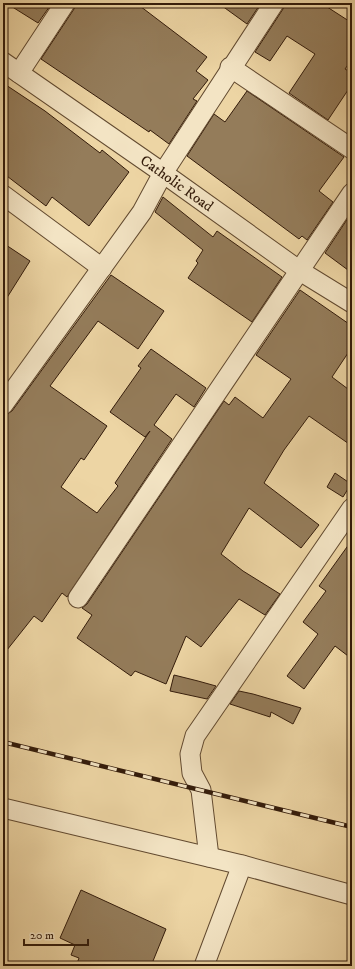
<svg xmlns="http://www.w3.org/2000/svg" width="355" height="969" viewBox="0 0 355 969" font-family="'IM FELL DW Pica',serif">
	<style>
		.building { fill: #947c5a; stroke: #331b0a }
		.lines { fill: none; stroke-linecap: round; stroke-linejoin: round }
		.minor-casing { stroke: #624a30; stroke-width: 21 }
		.minor { stroke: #f3e4c4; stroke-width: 19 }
		.rail-casing { stroke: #331b0a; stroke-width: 4.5 }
		.rail { stroke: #f3e4c4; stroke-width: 3; stroke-dasharray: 9; stroke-linecap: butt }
		.labels { text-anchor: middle; stroke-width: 4; stroke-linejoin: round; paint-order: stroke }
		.street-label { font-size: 15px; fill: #331b0a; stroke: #f3e4c4 }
	</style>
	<rect width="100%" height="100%" fill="#edd5a4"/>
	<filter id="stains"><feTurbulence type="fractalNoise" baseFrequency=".005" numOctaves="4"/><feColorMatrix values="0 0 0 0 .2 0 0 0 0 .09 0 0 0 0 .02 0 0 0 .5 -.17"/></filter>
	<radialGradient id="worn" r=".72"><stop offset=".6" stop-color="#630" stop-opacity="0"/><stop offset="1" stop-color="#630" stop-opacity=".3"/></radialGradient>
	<g class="building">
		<path d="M6 3H52L38 23Z"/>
		<path d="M76 3H136L207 57 196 71 208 80 193 99 197 101 169 144 150 130 149 132 41 59 74 9Z"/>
		<path d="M218 3H261L247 24Z"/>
		<path d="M285 3H321L352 23V59L345 69 352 73V84L328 120 289 93 315 54 287 36 270 61 255 52 283 9Z"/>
		<path d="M3 83 45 111 100 153 102 150 129 172 89 226 52 197 46 206 3 173Z"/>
		<path d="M247 91 344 157 319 191 333 202 307 240 302 236 299 239 187 156 214 114 225 122Z"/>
		<path d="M163 197 213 237 217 231 282 277 252 322 188 278 198 263 196 261 203 250 155 212Z"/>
		<path d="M350 215 352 216V273L325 253Z"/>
		<path d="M3 243 30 261 3 304Z"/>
		<path d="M111 275 164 311 138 349 98 321 50 386 107 426 84 460 81 458 61 487 97 513 118 486 115 483 150 431 145 437 110 412 141 368 138 366 151 349 206 388 194 407 176 394 154 425 172 439 67 597 62 593 42 622 34 616 3 655V416L12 411Z"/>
		<path d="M300 290 352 326V347L332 377 352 392V446L309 416 284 450 264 483 319 525 301 548 249 508 221 554 243 571 280 594 265 615 239 599 201 647 186 636 166 684 135 671 131 676 77 638 92 615 82 608 87 604 224 401 229 405 235 397 263 418 291 379 256 355Z"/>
		<path d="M335 473 351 484 343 497 327 487Z"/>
		<path d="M352 540V659L335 646 304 689 287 676 318 634 303 622 326 591 319 586Z"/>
		<path d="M174 675 198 681 216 686 207 699 170 691Z"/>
		<path d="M239 691 253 694 301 708 293 724 271 712 270 717 230 704Z"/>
		<path d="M81 890 166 929 151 966H76L79 958 71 955 75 945 60 938Z"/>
	</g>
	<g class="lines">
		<defs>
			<g id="minor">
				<path id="s1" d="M3 62 163 173 300 271 352 303"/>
				<path d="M230 67 352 149"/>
				<path d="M19 73 65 3"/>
				<path d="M3 195 102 268"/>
				<path d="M3 405 142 212 163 173 274 3"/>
				<path d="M78 598 352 193"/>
				<path d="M3 808 242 865 352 895"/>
				<path d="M209 857 201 790 192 773 190 754 195 736 352 508"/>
				<path d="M204 966 242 865"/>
			</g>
		</defs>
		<use href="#minor" class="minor-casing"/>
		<use href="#minor" class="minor"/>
		<defs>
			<path id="rail" d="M3 742 352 827"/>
		</defs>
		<use href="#rail" class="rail-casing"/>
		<use href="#rail" class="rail"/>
	</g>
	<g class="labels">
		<g class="street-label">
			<text dy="5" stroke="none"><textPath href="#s1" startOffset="212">Catholic Road</textPath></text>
		</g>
	</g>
	<rect width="355" height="969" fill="none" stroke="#edd5a4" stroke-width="16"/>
	<rect x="4" y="4" width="347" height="961" fill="none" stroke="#331b0a" stroke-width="2"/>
	<rect x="8" y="8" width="339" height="953" fill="none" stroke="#331b0a"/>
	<path d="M24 939v6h64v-6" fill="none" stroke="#331b0a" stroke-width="2"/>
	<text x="30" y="939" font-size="12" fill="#331b0a" stroke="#f3e4c4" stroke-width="3" paint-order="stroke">20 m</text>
	<rect width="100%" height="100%" filter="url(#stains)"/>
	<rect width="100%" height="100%" fill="url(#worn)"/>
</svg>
